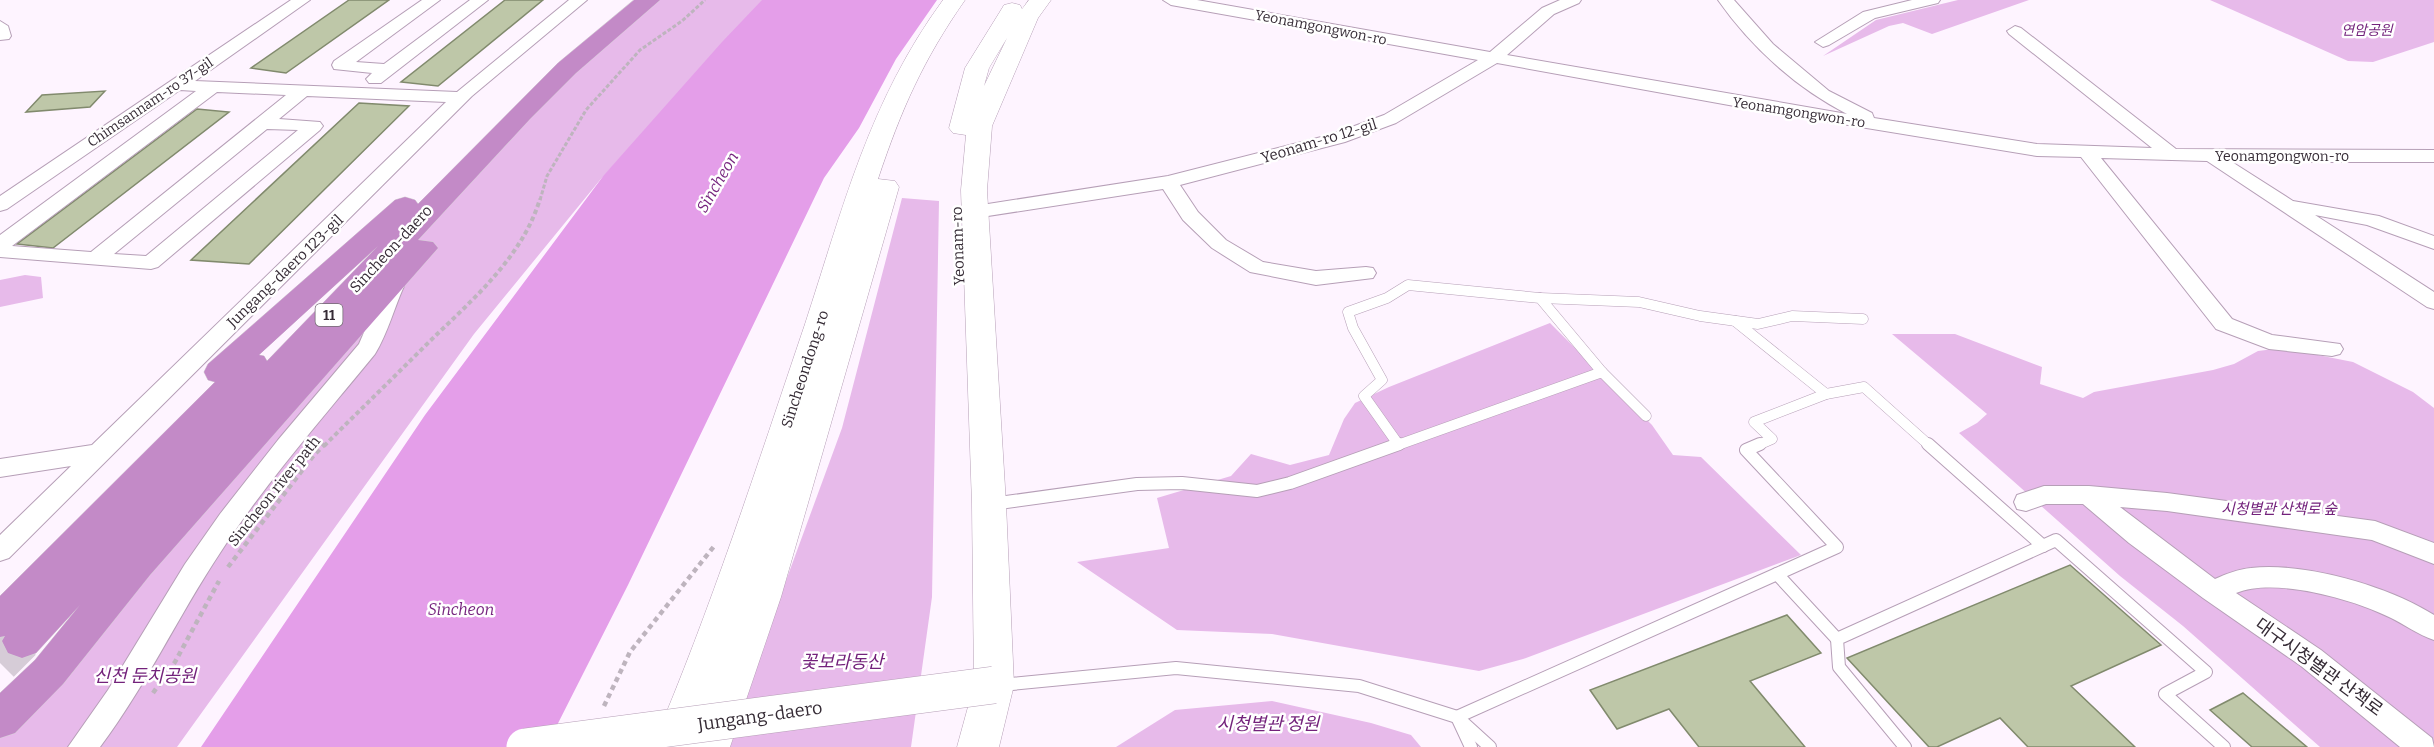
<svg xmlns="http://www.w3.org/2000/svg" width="2434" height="747" viewBox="0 0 2434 747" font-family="Bitter,'Noto Sans KR',serif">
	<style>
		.green { fill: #e7baea }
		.water { fill: #e49ee9 }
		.building { fill: #bec7a8; stroke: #818a6d; stroke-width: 1.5 }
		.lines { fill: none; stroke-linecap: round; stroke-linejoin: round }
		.highway-tunnel { stroke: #d6ccd7; stroke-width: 39; stroke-dasharray: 39 20; stroke-linecap: butt }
		.lane-far1-casing { stroke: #b69fb7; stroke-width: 11 }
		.lane-casing { stroke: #b69fb7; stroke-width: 14 }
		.street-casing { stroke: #b69fb7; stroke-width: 2 }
		.secondary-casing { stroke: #b69fb7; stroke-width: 1 }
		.highway-casing { stroke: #d7d5d7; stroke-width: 1 }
		.path-far2 { stroke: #beb4be; stroke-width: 3; stroke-dasharray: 4 2; stroke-linecap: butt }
		.path-far1 { stroke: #beb4be; stroke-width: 4; stroke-dasharray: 4.5 3; stroke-linecap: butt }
		.path { stroke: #beb4be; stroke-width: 4.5; stroke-dasharray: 5 4; stroke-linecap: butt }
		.lane-far1 { stroke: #fff; stroke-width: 10 }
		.lane { stroke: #fff; stroke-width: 12 }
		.street { fill: #fff; fill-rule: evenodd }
		.secondary { fill: #fff; fill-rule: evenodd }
		.highway { fill: #c38ac7; fill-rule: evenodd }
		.secondary-bridge-casing { stroke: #b69fb7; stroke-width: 38; stroke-linecap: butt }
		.secondary-bridge { stroke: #fff; stroke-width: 37 }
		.labels { text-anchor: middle; stroke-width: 5; stroke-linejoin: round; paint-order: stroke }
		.far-street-label { font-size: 14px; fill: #352b35; stroke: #fff }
		.far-park-label { font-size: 14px; font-style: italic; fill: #73227b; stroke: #fff }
		.shield { fill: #fff; stroke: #726b72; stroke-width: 1.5 }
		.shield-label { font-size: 14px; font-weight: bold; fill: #352b35 }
		.street-label { font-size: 15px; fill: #352b35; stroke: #fff }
		.park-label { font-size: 15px; font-style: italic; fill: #73227b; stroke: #fff }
		.water-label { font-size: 16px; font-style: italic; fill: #77267f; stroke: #fff }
		.near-park-label { font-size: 18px; font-style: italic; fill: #73227b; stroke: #fff }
		.near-street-label { font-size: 18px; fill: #352b35; stroke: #fff }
	</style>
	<rect width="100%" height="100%" fill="#fef4ff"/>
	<g class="green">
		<path d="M657 0H764L600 180 474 334 177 747H0V722L377 272 580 61Z"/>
		<path d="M1958 0H2029L1932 34 1903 23 1889 26 1823 56 1876 20Z"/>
		<path d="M2210 0H2434V42L2373 62 2348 61Z"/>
		<path d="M902 198 939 201 932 597 911 747H725L842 428Z"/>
		<path d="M25 275 41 277 43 298 0 307V280Z"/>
		<path d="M1550 323 1652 425 1673 455 1701 457 1801 555 1523 659 1479 671 1272 634 1177 630 1077 562 1169 548 1157 498 1231 476 1251 454 1290 465 1329 455 1344 419 1355 403 1389 387Z"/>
		<path d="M1892 334H1955L2042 367 2040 384 2083 398 2094 392 2213 370 2234 364 2258 351 2282 348 2353 362 2413 392 2434 408V747H2320L2183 626 2120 576 1959 433 1977 423 1987 414Z"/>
		<path d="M1272 701 1371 723 1411 735 1421 747H1116L1175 710Z"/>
	</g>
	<path class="water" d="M762 0H937L896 59 859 128 824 178 628 585 546 747H201L425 415 604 175 722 42Z"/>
	<g class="building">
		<path d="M349 0H389L286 73 251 68Z"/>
		<path d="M505 0H543L438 86 401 82Z"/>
		<path d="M105 91 90 107 26 112 42 95Z"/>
		<path d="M359 103 409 106 249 264 191 260Z"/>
		<path d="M197 109 229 112 53 248 17 244Z"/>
		<path d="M2070 565 2161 645 2071 686 2135 747H2028L2000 718 1937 747H1929L1847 658Z"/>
		<path d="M1787 615 1821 653 1750 681 1805 747H1699L1669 709 1617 729 1590 690Z"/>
		<path d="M2243 693 2307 747H2252L2210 710Z"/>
	</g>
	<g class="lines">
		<path class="highway-tunnel" d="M0 663 22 641"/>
		<defs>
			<g id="lane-far1">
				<path d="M1540 298 1639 302 1700 316 1758 324 1792 316 1863 319"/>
				<path d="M1735 321 1826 394"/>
				<path d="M1398 444 1364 396 1382 380 1353 328 1348 312 1387 298 1408 285 1540 298 1602 372"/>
				<path d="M1395 446 1602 372 1646 416"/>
				<path d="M1756 446 1772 439 1754 422 1826 394 1864 387 1930 446"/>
			</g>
			<g id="lane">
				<path d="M1760 444 1746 450 1837 547 1777 574"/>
				<path d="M1928 444 2043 546"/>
				<path d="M992 504 1137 484 1182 483 1257 491 1290 483 1399 444"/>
				<path d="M1001 685 1176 668 1359 686 1457 717 1490 747"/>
				<path d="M1471 747 1457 717 1777 574 1837 639"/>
				<path d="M1905 747 1839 667 1837 639 2056 540 2206 672 2165 694 2224 747"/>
			</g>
			<g id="street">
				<path d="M291 0H310L195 81 457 92 569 0H587L472 96 9 558 0 561V535L71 466 0 477V459L92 445 446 102 307 96 279 119 320 122 323 126 320 130 158 267 151 269 0 257V235L196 91 180 90 7 209 0 211V196ZM217 92 286 95 91 252 12 246ZM267 129 298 130 146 256 114 254Z"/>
				<path d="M422 0H440L356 62 384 64 470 0H488L381 83H369L366 79 372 73 334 69 332 65 334 61Z"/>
				<path d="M1163 0H1197L1490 52 1542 8 1560 0H1581L1579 3 1554 14 1507 55 1847 114C1796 88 1751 47 1718 0H1734L1773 44 1829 91 1872 113 1874 118 2037 144 2152 148 2009 34 2007 31 2015 26 2021 28 2176 149 2434 150V162H2232L2293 201 2379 216 2434 236V249L2367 225 2315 215 2434 292V309L2427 307 2207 161 2101 158 2232 319 2272 335 2340 344 2343 349 2340 354 2332 356 2269 349 2216 329 2081 157 2037 156 1751 109 1497 63 1396 123 1345 142 1180 185 1198 212 1226 240 1263 262 1316 271 1366 267 1373 268 1376 273 1373 278 1316 285 1250 272 1212 248 1183 220 1163 189 975 218 968 216 965 212 968 208 975 206 1168 176 1333 134 1384 115 1478 60 1171 5Z"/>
				<path d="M1912 0H1940L1938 3 1875 18 1829 45 1823 47 1815 42 1863 12Z"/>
				<path d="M0 21 8 26 11 36 9 39 0 40Z"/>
				<path d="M394 279 401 281 404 286C394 308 388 333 375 354 322 419 266 482 220 553 178 616 146 686 100 747H68L108 690 185 564 220 514 278 440 359 344 384 286 387 281Z"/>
				<path d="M2044 486H2089L2167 493 2375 521 2434 543V564L2372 540 2167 511 2120 507 2215 579C2226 574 2239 569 2251 568 2305 562 2388 586 2434 615V640C2418 635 2404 624 2389 617 2352 599 2275 577 2236 593L2321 650 2432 738 2434 747H2400L2301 666 2203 598 2129 543 2083 504H2046L2026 511 2017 509 2014 502 2017 495Z"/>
			</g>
			<g id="secondary">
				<path d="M943 0H965C923 60 901 110 878 179L895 181 899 187 781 597 730 747H652C711 609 757 466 805 324 843 208 869 101 943 0Z"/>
				<path d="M1029 0H1051L1038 18 992 126 987 190 1006 504 1014 685 999 747H957L974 685 972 504 961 190 966 135 953 133 949 128 965 68 1001 10 1004 5 1012 3 1020 5 1022 9ZM1007 38 984 86 989 68Z"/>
			</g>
			<path id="highway" d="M634 0H660L576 73 530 119 418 240 433 242 438 248 150 575 63 684 15 733 0 738V693L35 660 80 605 36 653 22 658 8 653 2 641 5 636 0 637V596L215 382 208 380 204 372 208 364 395 200 405 197 415 200 418 204 558 63ZM378 246 267 361 264 356 259 355Z"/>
		</defs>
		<use href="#lane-far1" class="lane-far1-casing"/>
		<use href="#lane" class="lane-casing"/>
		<use href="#street" class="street-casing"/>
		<use href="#secondary" class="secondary-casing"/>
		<use href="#highway" class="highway-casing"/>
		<path class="path-far2" d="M540 200 547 176 586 110 640 50 682 21 705 0"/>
		<path class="path-far1" d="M324 446C359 411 394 377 429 342 472 300 522 258 540 199"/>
		<g class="path">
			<path d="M228 567 314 455 325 444"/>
			<path d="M153 693 175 662 219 581"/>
			<path d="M604 706 630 652 715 545"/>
		</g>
		<use href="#lane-far1" class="lane-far1"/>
		<use href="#lane" class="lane"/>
		<use href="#street" class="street"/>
		<use href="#secondary" class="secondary"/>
		<use href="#highway" class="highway"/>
		<defs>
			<path id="secondary-bridge" d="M525 747 994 685"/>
		</defs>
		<use href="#secondary-bridge" class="secondary-bridge-casing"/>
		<use href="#secondary-bridge" class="secondary-bridge"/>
	</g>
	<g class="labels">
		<g class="far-street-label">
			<text transform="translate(1321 27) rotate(11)" y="5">Yeonamgongwon-ro</text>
			<text transform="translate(150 102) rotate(-34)" y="5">Chimsannam-ro 37-gil</text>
			<text transform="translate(1799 112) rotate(9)" y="5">Yeonamgongwon-ro</text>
			<text x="2282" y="161">Yeonamgongwon-ro</text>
		</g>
		<g class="far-park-label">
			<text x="2367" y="35">연암공원</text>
		</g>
		<rect class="shield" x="315.5" y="304" width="27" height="22" rx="4.5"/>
		<g class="shield-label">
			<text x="329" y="320">11</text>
		</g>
		<g class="street-label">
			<text transform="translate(1319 141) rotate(-17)" y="5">Yeonam-ro 12-gil</text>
			<text transform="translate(958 246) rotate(-92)" y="5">Yeonam-ro</text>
			<text transform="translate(391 249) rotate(-47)" y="5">Sincheon-daero</text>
			<text transform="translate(285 271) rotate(-44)" y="5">Jungang-daero 123-gil</text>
			<text transform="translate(805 369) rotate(-72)" y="5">Sincheondong-ro</text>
			<text transform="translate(274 491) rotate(-51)" y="5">Sincheon river path</text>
		</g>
		<g class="park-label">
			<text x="2279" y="514">시청별관 산책로 숲</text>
		</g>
		<g class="water-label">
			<text transform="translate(717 182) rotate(-60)" y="6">Sincheon</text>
			<text x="461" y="615">Sincheon</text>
		</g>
		<g class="near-park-label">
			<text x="842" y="668">꽃보라동산</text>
			<text x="145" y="682">신천 둔치공원</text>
			<text x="1268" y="730">시청별관 정원</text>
		</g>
		<g class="near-street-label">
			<text transform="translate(2319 667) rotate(36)" y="6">대구시청별관 산책로</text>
			<text transform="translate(760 716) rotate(-8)" y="6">Jungang-daero</text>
		</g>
	</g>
</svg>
